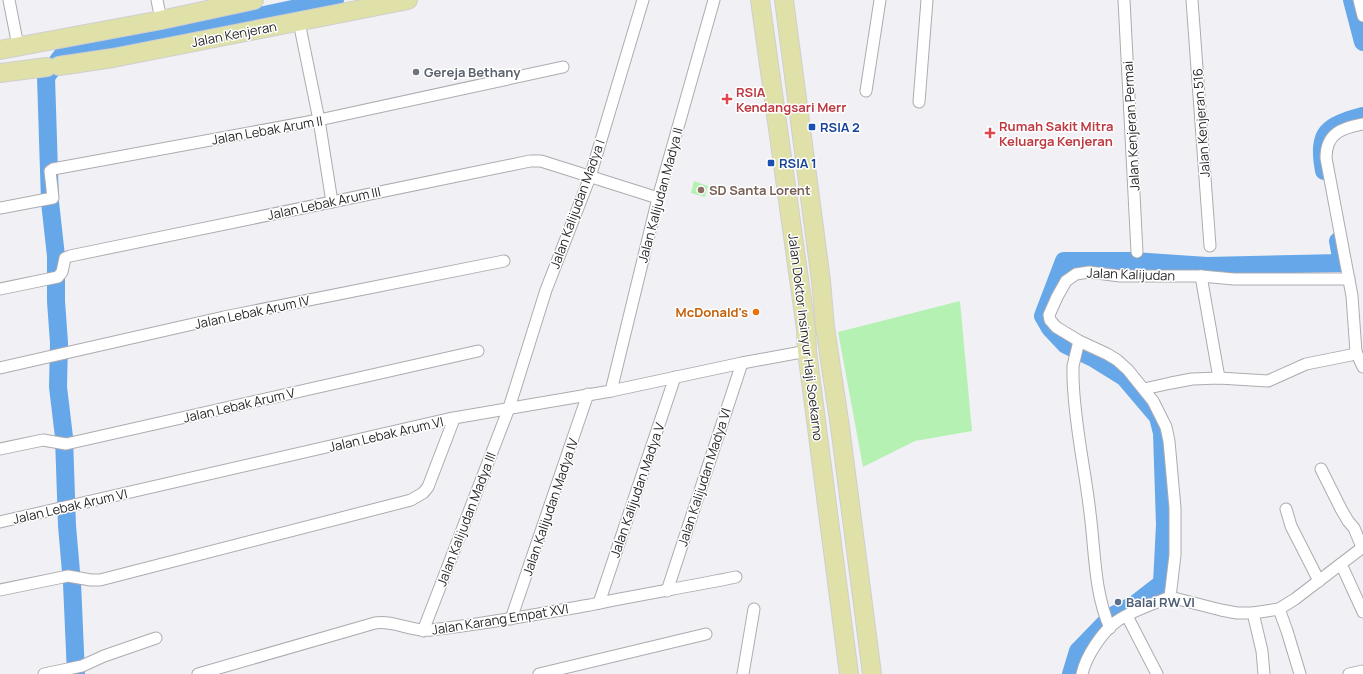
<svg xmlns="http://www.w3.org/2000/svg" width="1363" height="674" viewBox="0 0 1363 674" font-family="Manrope,sans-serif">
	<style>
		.green { fill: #b6f1b4 }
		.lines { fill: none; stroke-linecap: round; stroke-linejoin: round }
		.river { stroke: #65a7e9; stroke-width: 18 }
		.street-casing { stroke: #acacb0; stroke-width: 13 }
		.primary-casing { stroke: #cfcfd0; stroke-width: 20 }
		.street { stroke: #fff; stroke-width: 11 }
		.primary { stroke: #e0e0a9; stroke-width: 18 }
		.worship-dot { fill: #6b7280; stroke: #fff; stroke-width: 1.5 }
		.health-dot { fill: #e0444e; stroke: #fff; stroke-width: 1.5 }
		.transit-dot { fill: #1a4fb4; stroke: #fff; stroke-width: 1.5 }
		.education-dot { fill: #8d6e63; stroke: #fff; stroke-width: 1.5 }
		.food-dot { fill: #e8710a; stroke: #fff; stroke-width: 1.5 }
		.service-dot { fill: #5c6f8a; stroke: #fff; stroke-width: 1.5 }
		.labels { text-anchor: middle; stroke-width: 3; stroke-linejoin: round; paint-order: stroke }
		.street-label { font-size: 13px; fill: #272729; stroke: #fff }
		.worship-label { font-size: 13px; font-weight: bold; fill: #5b616d; stroke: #fff; text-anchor: start }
		.health-label { font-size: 13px; font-weight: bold; fill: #be3a42; stroke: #fff; text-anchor: start }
		.transit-label { font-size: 13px; font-weight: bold; fill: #164399; stroke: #fff; text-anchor: start }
		.education-label { font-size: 13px; font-weight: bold; fill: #785e54; stroke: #fff; text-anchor: start }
		.food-label { font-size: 13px; font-weight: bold; fill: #c56008; stroke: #fff; text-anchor: end }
		.service-label { font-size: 13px; font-weight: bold; fill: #4e5e75; stroke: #fff; text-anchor: start }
	</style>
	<rect width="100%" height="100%" fill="#f1f1f5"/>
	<g class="green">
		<path d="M694 181 708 186 705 197 691 193Z"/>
		<path d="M960 301 972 431 915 441 863 467 838 332Z"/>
	</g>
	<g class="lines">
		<g class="river">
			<path d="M1352 0 1363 42"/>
			<path d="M1324 171C1317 131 1327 126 1363 116"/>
			<path d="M76 674 72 583 67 526 64 437 58 387 59 343 56 301V256L50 202 46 77 64 53 95 51 335 0"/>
			<path d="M1071 674 1078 651 1112 616 1135 604 1162 583 1165 525 1162 433 1158 417 1124 377 1095 359 1066 345 1050 328 1043 316 1064 261H1133L1207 266 1342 263 1338 241"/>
		</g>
		<defs>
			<g id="street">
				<path d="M9 0 18 46"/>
				<path d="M157 0 161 20"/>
				<path d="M1124 0 1137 252"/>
				<path d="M1192 0 1210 246"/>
				<path d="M1359 0 1363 16"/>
				<path d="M299 22 319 120 332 202"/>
				<path d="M866 91 880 0"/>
				<path d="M919 102 927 0"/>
				<path d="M0 208 53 198 50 171 53 169 319 120 563 67"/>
				<path d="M1201 276 1219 378"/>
				<path d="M0 289 58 277 62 272 65 258 70 256 530 161H541L658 198"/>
				<path d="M1079 341 1073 366V377C1074 423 1085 468 1090 513 1095 551 1094 592 1110 628"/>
				<path d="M1356 352 1352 296 1326 158C1326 133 1342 128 1363 124"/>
				<path d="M1356 352 1363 367"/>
				<path d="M0 368 224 317 504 261"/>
				<path d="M1144 389 1171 383 1192 379 1219 378 1268 381 1306 364 1351 355 1356 352"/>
				<path d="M611 391 658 198 714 0"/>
				<path d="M0 449 43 440 66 444 478 351"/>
				<path d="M1321 469 1341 509 1348 521 1354 528 1362 547"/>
				<path d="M1286 509 1291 526 1319 581"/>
				<path d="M0 522 448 419 611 391 742 363 807 351"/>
				<path d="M1341 564 1363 612"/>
				<path d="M0 590 68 576 91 580H100L411 500 423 493 428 487 454 419"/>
				<path d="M667 591 742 363"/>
				<path d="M1170 597 1175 555V508L1169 441 1166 427 1153 401 1128 370 1117 360 1107 354 1079 341 1056 327 1050 320 1049 315 1057 297 1066 281 1076 274 1089 272 1120 276H1201L1234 279H1349"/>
				<path d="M1170 597 1221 610 1237 613H1253L1279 609 1295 599 1363 547"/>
				<path d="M599 603 675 377"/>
				<path d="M1279 609 1287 631 1300 674"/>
				<path d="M1253 613 1262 651 1264 674"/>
				<path d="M1127 616 1157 674"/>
				<path d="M511 619 588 394"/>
				<path d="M423 631 509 408 546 290 590 177 643 0"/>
				<path d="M44 674 82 666 104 656 156 638"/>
				<path d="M198 674 375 623C395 620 411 632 431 630 485 624 537 614 590 605 638 595 687 587 736 577"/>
				<path d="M539 674 706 634"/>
				<path d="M743 674 754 609"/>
				<path d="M1082 674C1086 656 1102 632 1117 621 1133 610 1153 604 1170 597"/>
				<path d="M1349 674 1363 671"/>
			</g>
			<g id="primary">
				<path d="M760 0 806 329 807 351 849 674"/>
				<path d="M784 0 821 281 825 327 840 427 872 674"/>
				<path d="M0 50 161 20 254 0"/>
				<path d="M59 66 113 58 408 0"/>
				<path d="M0 73 47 67"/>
			</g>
		</defs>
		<use href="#street" class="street-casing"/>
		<use href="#primary" class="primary-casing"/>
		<use href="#street" class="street"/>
		<use href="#primary" class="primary"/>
	</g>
	<circle class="worship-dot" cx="416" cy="72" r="4"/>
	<g class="health-dot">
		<path d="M725 93h4v4h4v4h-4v4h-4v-4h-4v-4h4z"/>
		<path d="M988 127h4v4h4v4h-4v4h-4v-4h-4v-4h4z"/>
	</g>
	<g class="transit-dot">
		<rect x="808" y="123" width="8" height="8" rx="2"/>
		<rect x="767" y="159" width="8" height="8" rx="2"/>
	</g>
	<circle class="education-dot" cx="701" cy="190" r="4"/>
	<circle class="food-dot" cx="756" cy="312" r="4"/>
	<circle class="service-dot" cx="1118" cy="602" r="4"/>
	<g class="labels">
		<g class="street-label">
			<text transform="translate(234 34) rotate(-11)" y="5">Jalan Kenjeran</text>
			<text transform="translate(1201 123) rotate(-94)" y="5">Jalan Kenjeran 516</text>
			<text transform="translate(1131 126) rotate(-93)" y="5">Jalan Kenjeran Permai</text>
			<text transform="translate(267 130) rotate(-10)" y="5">Jalan Lebak Arum II</text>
			<text transform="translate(660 195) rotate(-75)" y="5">Jalan Kalijudan Madya II</text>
			<text transform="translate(324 203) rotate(-12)" y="5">Jalan Lebak Arum III</text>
			<text transform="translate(577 204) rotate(-70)" y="5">Jalan Kalijudan Madya I</text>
			<text transform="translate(1131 274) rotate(2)" y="5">Jalan Kalijudan</text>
			<text transform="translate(252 312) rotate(-12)" y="5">Jalan Lebak Arum IV</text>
			<text transform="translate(806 337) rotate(83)" y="5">Jalan Doktor Insinyur Haji Soekarno</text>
			<text transform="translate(239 405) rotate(-13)" y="5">Jalan Lebak Arum V</text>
			<text transform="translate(386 434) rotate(-13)" y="5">Jalan Lebak Arum VI</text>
			<text transform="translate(704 477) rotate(-72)" y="5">Jalan Kalijudan Madya VI</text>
			<text transform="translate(637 490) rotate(-71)" y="5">Jalan Kalijudan Madya V</text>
			<text transform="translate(70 506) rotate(-13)" y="5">Jalan Lebak Arum VI</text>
			<text transform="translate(550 507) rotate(-71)" y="5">Jalan Kalijudan Madya IV</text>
			<text transform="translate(466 519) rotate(-69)" y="5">Jalan Kalijudan Madya III</text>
			<text transform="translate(500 619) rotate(-9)" y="5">Jalan Karang Empat XVI</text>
		</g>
		<g class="worship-label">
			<text x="424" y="77">Gereja Bethany</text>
		</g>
		<g class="health-label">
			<text x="736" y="97">RSIA<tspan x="736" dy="15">Kendangsari Merr</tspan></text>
			<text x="999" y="131">Rumah Sakit Mitra<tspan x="999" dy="15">Keluarga Kenjeran</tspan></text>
		</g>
		<g class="transit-label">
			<text x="820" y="132">RSIA 2</text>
			<text x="779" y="168">RSIA 1</text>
		</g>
		<g class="education-label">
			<text x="709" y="195">SD Santa Lorent</text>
		</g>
		<g class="food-label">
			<text x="748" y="317">McDonald's</text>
		</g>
		<g class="service-label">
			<text x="1126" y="607">Balai RW VI</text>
		</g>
	</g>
</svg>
